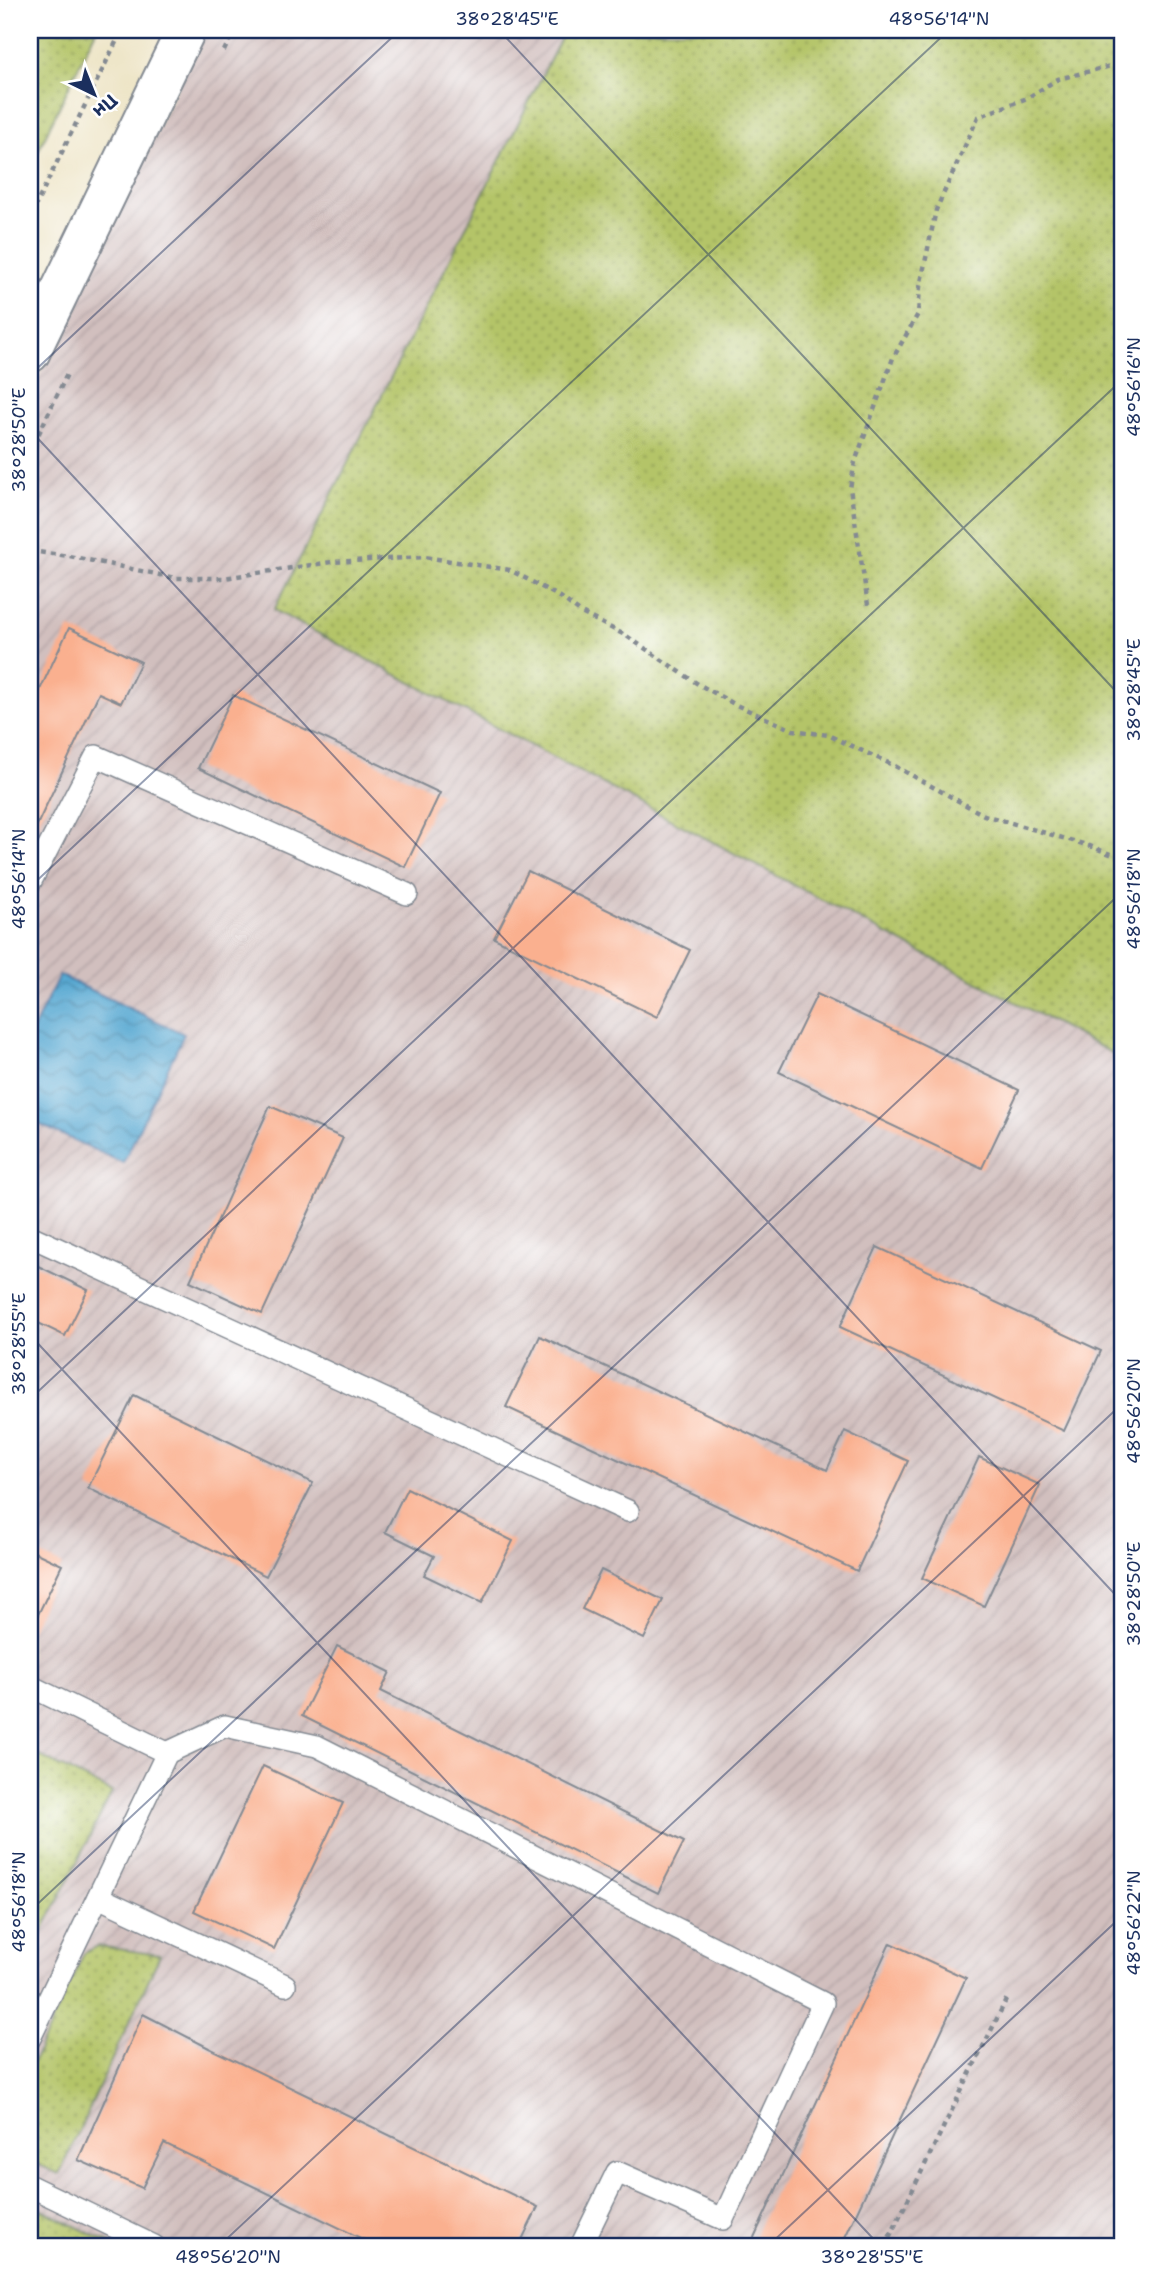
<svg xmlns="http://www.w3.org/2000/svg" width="1153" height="2276" viewBox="0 0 1153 2276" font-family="'Shantell Sans',sans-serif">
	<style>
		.industrial { fill: url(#industrial-furrows) }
		.grass { fill: url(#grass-dots); stroke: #687a62; stroke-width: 2 }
		.water { fill: url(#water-waves); stroke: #3a6c98; stroke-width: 2 }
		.building { fill: #fab08f }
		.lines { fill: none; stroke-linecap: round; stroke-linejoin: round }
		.lane-casing { stroke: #848a92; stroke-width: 24 }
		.secondary-casing { stroke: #848a92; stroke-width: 42 }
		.path { stroke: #848a92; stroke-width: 4.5; stroke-dasharray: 5 5; stroke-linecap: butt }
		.lane { stroke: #fff; stroke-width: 21 }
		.secondary { stroke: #fff; stroke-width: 38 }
		.ticks { fill: none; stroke: #1b2f5e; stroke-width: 2; stroke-opacity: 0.45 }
		.neatline { fill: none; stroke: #1b2f5e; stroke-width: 2.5 }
		.ticks-label { font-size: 18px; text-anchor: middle; fill: #1b2f5e }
	</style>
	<defs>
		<pattern id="industrial-furrows" width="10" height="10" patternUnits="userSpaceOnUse" patternTransform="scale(1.75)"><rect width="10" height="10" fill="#d1bfbe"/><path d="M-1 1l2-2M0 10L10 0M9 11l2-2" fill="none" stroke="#b3a4a6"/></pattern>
		<pattern id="grass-dots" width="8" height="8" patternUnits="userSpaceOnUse" patternTransform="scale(1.75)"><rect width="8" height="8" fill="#b4c467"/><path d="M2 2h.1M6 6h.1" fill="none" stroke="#92a058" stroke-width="1.8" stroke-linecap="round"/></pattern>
		<pattern id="water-waves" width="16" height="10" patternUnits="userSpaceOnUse" patternTransform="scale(1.75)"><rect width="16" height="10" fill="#58a9d2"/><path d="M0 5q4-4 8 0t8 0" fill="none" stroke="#488aae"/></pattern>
	</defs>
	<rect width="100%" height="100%" fill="#fff"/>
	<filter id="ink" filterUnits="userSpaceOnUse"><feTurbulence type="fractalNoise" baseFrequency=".0143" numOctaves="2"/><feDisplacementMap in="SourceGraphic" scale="14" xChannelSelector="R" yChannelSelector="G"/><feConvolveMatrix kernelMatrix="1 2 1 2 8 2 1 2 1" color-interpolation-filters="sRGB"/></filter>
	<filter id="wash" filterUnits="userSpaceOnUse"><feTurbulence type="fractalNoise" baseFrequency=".00686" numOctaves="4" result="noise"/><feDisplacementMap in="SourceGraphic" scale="28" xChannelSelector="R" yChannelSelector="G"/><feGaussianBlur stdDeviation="1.57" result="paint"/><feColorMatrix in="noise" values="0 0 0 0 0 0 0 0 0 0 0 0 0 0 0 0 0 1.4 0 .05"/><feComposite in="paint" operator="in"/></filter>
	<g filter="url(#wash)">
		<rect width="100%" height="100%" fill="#eee5c7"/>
		<path class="industrial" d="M205 30H1123V2246H30V394Z"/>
		<g class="grass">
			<path d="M30 30H96L30 168Z"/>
			<path d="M565 30H1123V1059L274 610Z"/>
			<path d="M30 1751 112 1792 30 1957Z"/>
			<path d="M98 1946 160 1955 59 2174 37 2164 30 2156V2068L84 1953Z"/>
			<path d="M30 2204 116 2246H30Z"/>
		</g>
		<path class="water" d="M59 975 184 1034 123 1163 30 1120V1036Z"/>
		<g id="blocks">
			<g class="building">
				<path d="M69 628 141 662 121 703 99 693 30 840V711Z"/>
				<path d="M233 695 440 793 405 867 198 768Z"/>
				<path d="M528 871 690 950 657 1017 494 938Z"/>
				<path d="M817 994 1019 1090 982 1168 779 1072Z"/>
				<path d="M270 1106 343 1138 262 1314 190 1281Z"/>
				<path d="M877 1247 1101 1351 1064 1431 840 1327Z"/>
				<path d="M30 1262 88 1290 65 1336 30 1319Z"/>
				<path d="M540 1336 827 1470 845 1431 908 1461 857 1571 506 1407Z"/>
				<path d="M134 1395 313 1483 266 1576 88 1488Z"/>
				<path d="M979 1457 1040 1485 984 1606 922 1578Z"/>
				<path d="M407 1488 513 1541 482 1603 424 1575 434 1556 385 1532Z"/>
				<path d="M30 1550 62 1565 30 1631Z"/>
				<path d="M601 1570 663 1600 644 1639 582 1609Z"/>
				<path d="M337 1646 390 1672 381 1691 684 1842 658 1893 302 1716Z"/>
				<path d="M263 1766 343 1803 274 1949 194 1911Z"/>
				<path d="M890 1943 966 1978 841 2246H757L751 2244Z"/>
				<path d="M143 2014 209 2048 538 2207 519 2246H377L164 2143 142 2188 78 2160Z"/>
			</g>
		</g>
	</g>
	<g filter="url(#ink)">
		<use href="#blocks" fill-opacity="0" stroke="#848a92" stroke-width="2"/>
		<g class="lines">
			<defs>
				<g id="lane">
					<path d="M30 883 96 756 407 894"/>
					<path d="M30 1236 628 1511"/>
					<path d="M30 1686 167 1753 30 2038"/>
					<path d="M167 1753 225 1726 317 1746 823 2003 723 2219 617 2172 581 2246"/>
					<path d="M98 1897 285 1985"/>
					<path d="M30 2186 154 2246"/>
				</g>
				<path id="secondary" d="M30 353 186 30"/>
			</defs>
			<use href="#lane" class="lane-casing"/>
			<use href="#secondary" class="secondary-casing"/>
			<g class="path">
				<path d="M224 51 234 30"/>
				<path d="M30 217 122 30"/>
				<path d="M30 452 67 374"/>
				<path d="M30 551 69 556 175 578H224L332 562 424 557 510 570 562 598 581 613 625 635 698 684 736 705 793 730 828 735 895 766 984 815 1090 846 1123 859"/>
				<path d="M868 605 850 488 855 462 893 358 918 314 920 287 936 210 978 117 1027 98 1058 79 1123 63"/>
				<path d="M885 2246 1008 1996"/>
			</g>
			<use href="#lane" class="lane"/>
			<use href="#secondary" class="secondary"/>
		</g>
	</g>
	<path class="ticks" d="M499 30 1123 699M30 375 400 30M30 430 1123 1603M30 887 949 30M30 1335 880 2246M30 1399 1123 379M30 1911 1123 891M30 2239 37 2246M219 2246 1123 1403M768 2246 1123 1915"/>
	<rect width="1153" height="2276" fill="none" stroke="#fff" stroke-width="77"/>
	<g transform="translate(94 94) rotate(137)" stroke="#ffffff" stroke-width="5" paint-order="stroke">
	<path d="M0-5L12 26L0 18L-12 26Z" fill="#1b2f5e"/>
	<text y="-10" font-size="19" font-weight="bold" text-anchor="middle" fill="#1b2f5e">Пн</text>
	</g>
	<rect x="38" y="38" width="1076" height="2200" class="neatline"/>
	<g class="ticks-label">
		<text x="507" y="25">38°28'45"E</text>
		<text x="939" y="25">48°56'14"N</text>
		<text transform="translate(1134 387) rotate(-90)" y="6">48°56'16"N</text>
		<text transform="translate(19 440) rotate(-90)" y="6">38°28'50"E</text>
		<text transform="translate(1134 690) rotate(-90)" y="6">38°28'45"E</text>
		<text transform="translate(19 879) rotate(-90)" y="6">48°56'14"N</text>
		<text transform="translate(1134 899) rotate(-90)" y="6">48°56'18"N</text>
		<text transform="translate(19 1344) rotate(-90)" y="6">38°28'55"E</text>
		<text transform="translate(1134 1411) rotate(-90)" y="6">48°56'20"N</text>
		<text transform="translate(1134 1594) rotate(-90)" y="6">38°28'50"E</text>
		<text transform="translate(19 1902) rotate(-90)" y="6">48°56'18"N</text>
		<text transform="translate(1134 1923) rotate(-90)" y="6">48°56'22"N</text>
		<text x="228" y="2263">48°56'20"N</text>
		<text x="872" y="2263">38°28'55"E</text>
	</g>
</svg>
